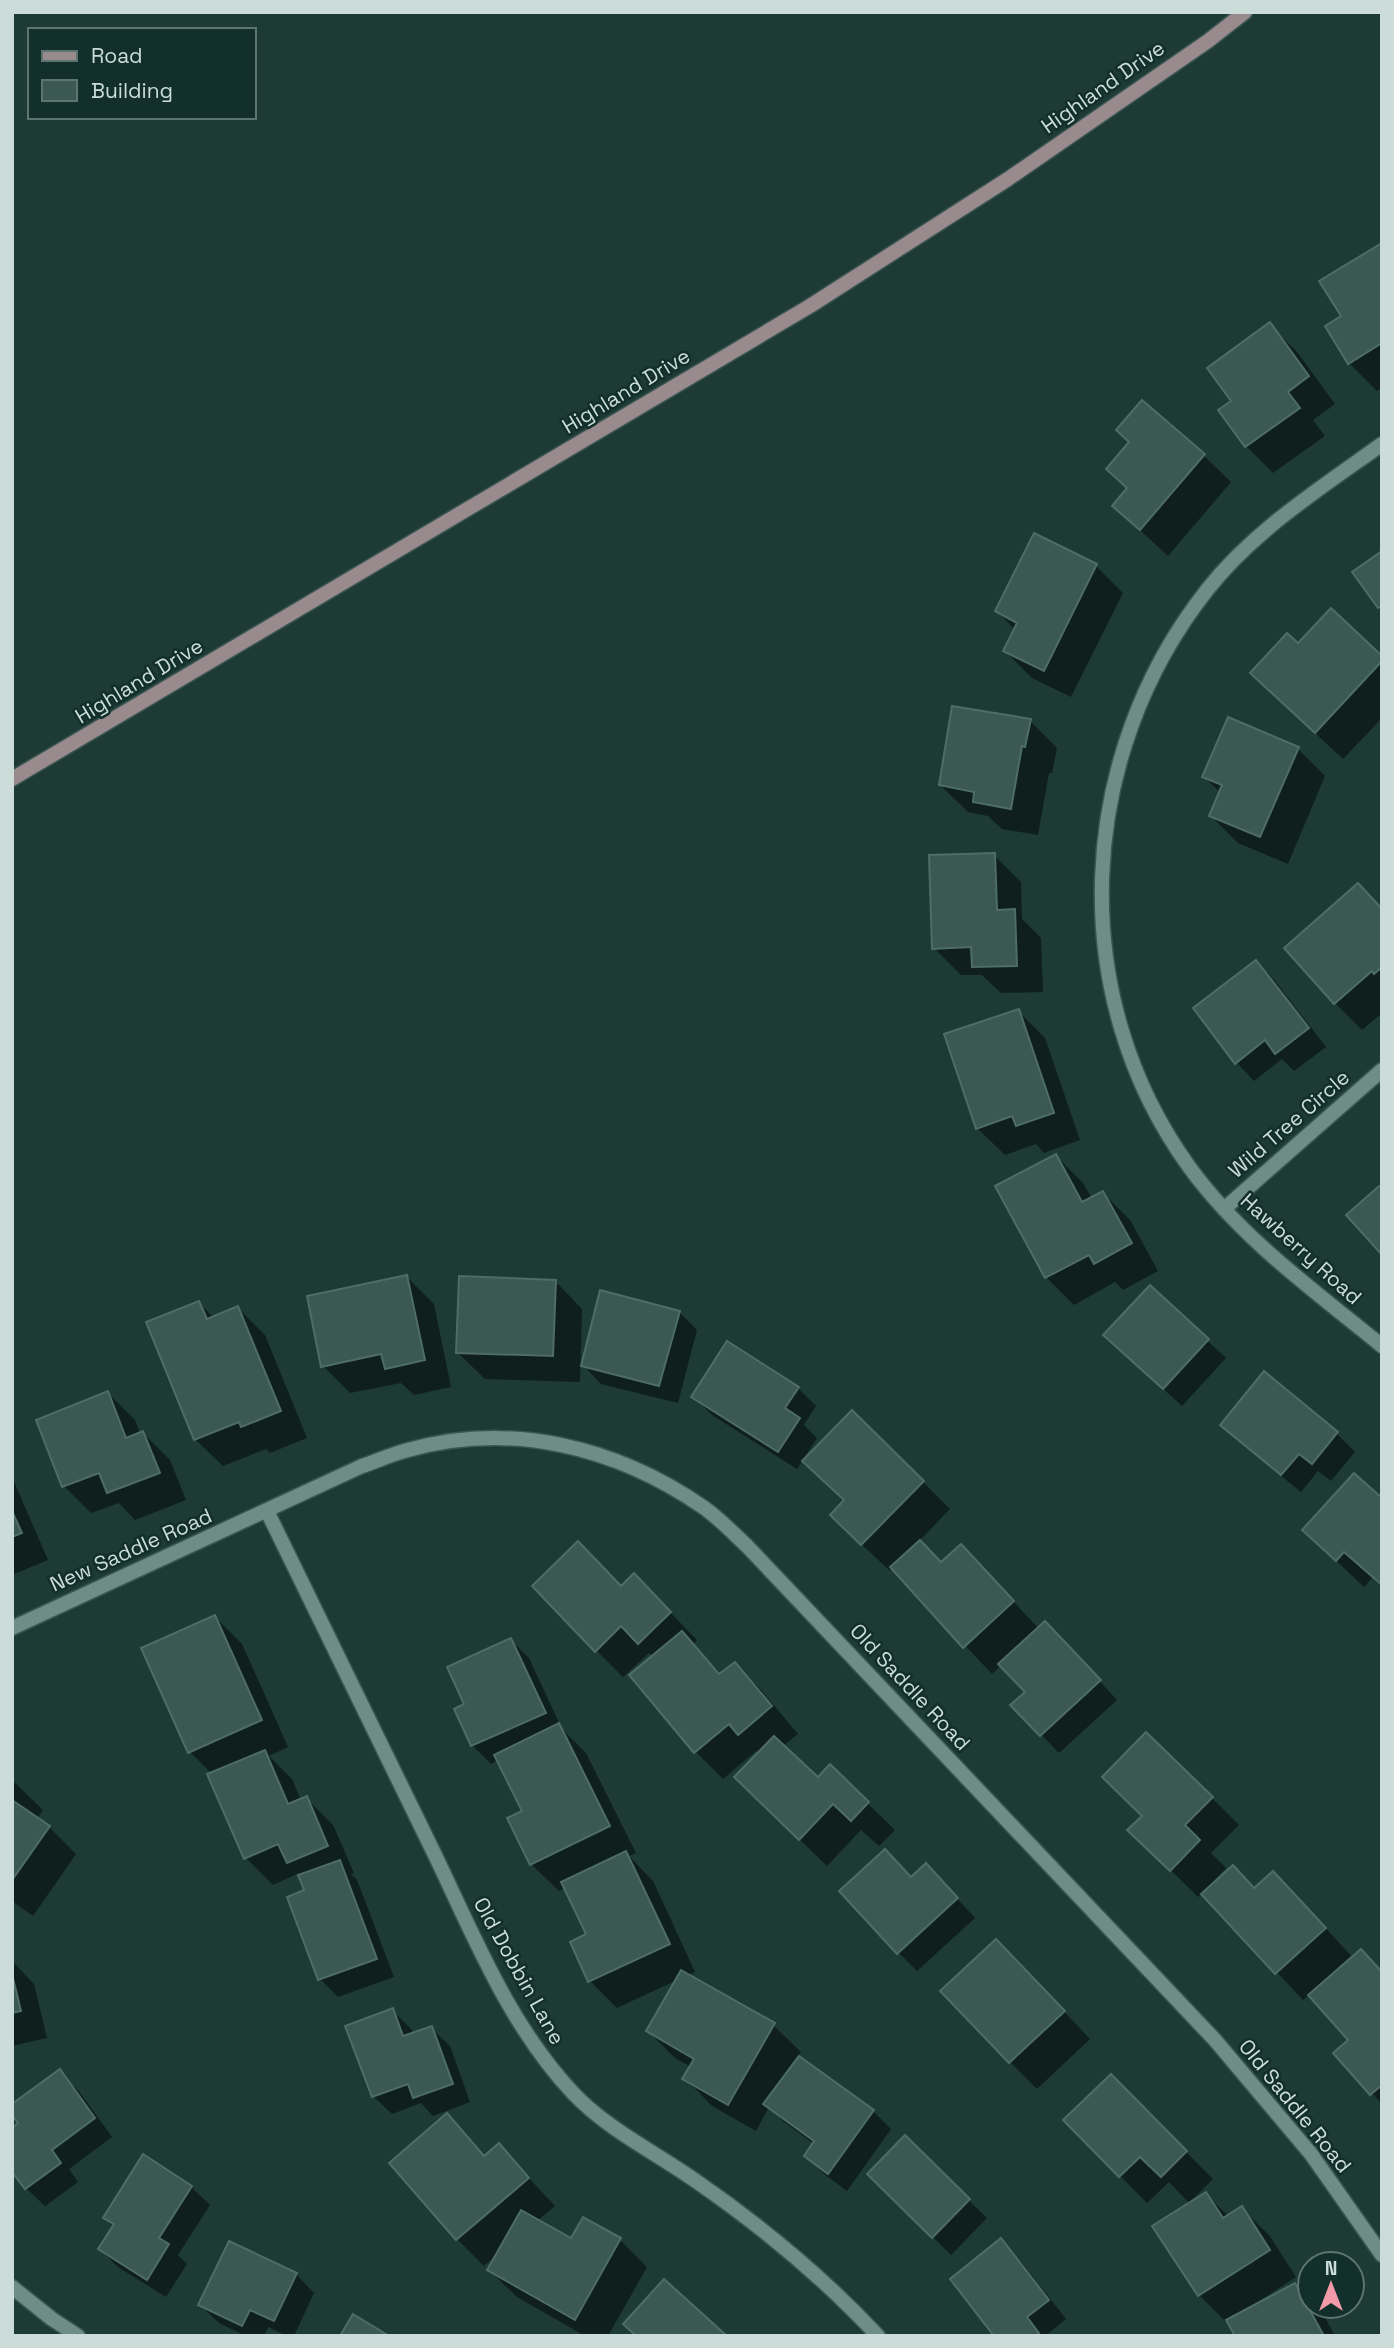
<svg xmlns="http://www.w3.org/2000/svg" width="1394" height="2348" viewBox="0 0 1394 2348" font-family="'Space Grotesk',sans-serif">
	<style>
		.shadow { fill: #0007 }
		.building { fill: #3b5853; stroke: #4f6d67; stroke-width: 2 }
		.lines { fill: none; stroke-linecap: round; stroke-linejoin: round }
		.minor-casing { stroke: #3b5651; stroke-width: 17 }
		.secondary-casing { stroke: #3b5651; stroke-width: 17 }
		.minor { stroke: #6e8d87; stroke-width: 14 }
		.secondary { stroke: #988a8d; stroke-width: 14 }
		.labels { text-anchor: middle; stroke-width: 5; stroke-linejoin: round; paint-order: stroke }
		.street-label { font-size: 21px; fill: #ccddd9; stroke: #122f2b }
	</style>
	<rect width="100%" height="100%" fill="#1d3a35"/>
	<g class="shadow">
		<path d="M1382 245V387L1377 391 1349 363 1327 327 1344 317Z"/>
		<path d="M1270 325 1297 352 1335 404 1313 420 1325 436 1273 473 1246 446 1221 411 1233 401Z"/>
		<path d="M1203 455 1231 482 1168 556 1114 506 1128 489 1108 469Z"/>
		<path d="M1035 535 1096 566 1123 593 1071 697 1032 678 1005 651 1015 630 997 611Z"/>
		<path d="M1382 658V718L1343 759 1280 700Z"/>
		<path d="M1030 721 1057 748 1052 773H1049L1038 835 1002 829 988 816 968 812 940 785Z"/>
		<path d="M1298 749 1325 776 1288 864 1238 843 1211 816 1221 793 1204 777Z"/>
		<path d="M994 855 1021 882 1022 919 1041 938 1043 992 1001 993 982 975H961L934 948Z"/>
		<path d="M1382 909V1013L1362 1030 1335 1003Z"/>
		<path d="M1256 962 1275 981 1326 1047 1294 1071 1282 1059 1254 1081 1236 1062Z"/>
		<path d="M1018 1011 1045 1038 1080 1140 1044 1153 1036 1144 1005 1155 977 1128Z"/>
		<path d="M1056 1156 1083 1183 1092 1199 1103 1193 1130 1220 1158 1271 1123 1290 1115 1282 1074 1305 1046 1277 998 1187Z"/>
		<path d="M407 1277 434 1304 451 1387 414 1395 401 1383 350 1393 323 1366Z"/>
		<path d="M555 1281 582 1309 580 1382 485 1379 457 1352Z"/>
		<path d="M1150 1287 1226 1358 1182 1406 1124 1353Z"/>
		<path d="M199 1303 214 1318 238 1308 265 1335 307 1438 270 1453 266 1449 223 1466 195 1439Z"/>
		<path d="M679 1312 697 1330 678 1403 601 1384 583 1365Z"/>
		<path d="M1264 1374 1337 1434 1355 1452 1331 1481 1318 1471 1301 1492 1241 1443 1222 1425Z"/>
		<path d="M798 1388 816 1406 804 1425 817 1438 797 1469 712 1415 693 1396Z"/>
		<path d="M108 1393 135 1420 140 1434 143 1433 170 1460 186 1500 135 1520 119 1503 91 1513 64 1486Z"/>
		<path d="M12 1477 48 1560 12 1575Z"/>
		<path d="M923 1482 950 1509 919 1541 942 1564 988 1574 1039 1629 1063 1641 1117 1700 1059 1753 1013 1705 1027 1692 1002 1664 992 1674 892 1568 890 1571 859 1542Z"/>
		<path d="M1382 1501V1586L1372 1578 1364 1587 1304 1530Z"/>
		<path d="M621 1587 661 1603 697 1640 693 1644 722 1675 735 1664 762 1691 798 1734 783 1746 818 1780 830 1767 895 1830 879 1846 861 1830 827 1866 763 1804 759 1754 756 1751 723 1779 696 1752 654 1657 649 1653 623 1677 596 1650Z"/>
		<path d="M215 1617 242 1644 288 1747 269 1756 292 1779 301 1800 306 1798 333 1825 354 1873 351 1874 357 1880 394 1977 338 1997 320 1979 306 1891 299 1873 273 1885 246 1858 212 1774 190 1752Z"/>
		<path d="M511 1640 529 1658 562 1729 586 1753 636 1853 629 1856 653 1881 695 1972 687 1976 773 2025 801 2052 798 2057 873 2111 891 2129 847 2191 824 2174 806 2156 814 2144 784 2122 769 2107 756 2131 712 2106 685 2078 691 2067 675 2058 648 2031 677 1980 617 2008 590 1981 588 1935 566 1887 559 1891 531 1864 524 1812 498 1760 491 1764 472 1745 456 1710 467 1705Z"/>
		<path d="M12 1780 43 1810 37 1819 49 1827 76 1854 33 1916 12 1901Z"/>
		<path d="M1212 1798 1239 1825 1211 1853 1226 1868 1215 1880 1217 1882 1300 1900 1353 1958 1361 1951 1382 1971V2104L1336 2053 1351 2041 1310 1994 1303 2000 1203 1893 1198 1897 1130 1830Z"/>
		<path d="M944 1884 975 1918 917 1971 899 1953Z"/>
		<path d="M12 1961 34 1984 47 2038 12 2046Z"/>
		<path d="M1023 1968 1090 2039 1037 2089 1010 2062Z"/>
		<path d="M392 2010 411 2029 413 2035 431 2028 450 2046 470 2102 433 2116 421 2103 392 2114 373 2096Z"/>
		<path d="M59 2072 78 2090 112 2137 69 2169 78 2182 45 2206 26 2188 12 2169 21 2124Z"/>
		<path d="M1111 2076 1213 2179 1189 2203 1169 2182 1147 2203 1065 2120Z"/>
		<path d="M447 2115 486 2157 499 2146 555 2206 537 2221 571 2241 620 2240 647 2267 608 2336H585L517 2297 489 2270 498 2254 484 2266 457 2239Z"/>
		<path d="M905 2138 987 2218 951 2255 869 2174Z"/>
		<path d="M191 2187 210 2205 178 2255 187 2264 166 2297 118 2267 100 2249 114 2227 105 2217Z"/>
		<path d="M1206 2194 1228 2216 1241 2208 1269 2235 1296 2277 1258 2302 1260 2304 1295 2285 1310 2300V2306H1316L1322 2312 1335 2336H1237L1229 2321 1226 2322 1199 2295Z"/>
		<path d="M1001 2241 1019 2259 1066 2319 1045 2336H996Z"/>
		<path d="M296 2274 314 2293 294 2336H287L268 2327 264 2336H246L219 2323 200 2305Z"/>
	</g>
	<g class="building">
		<path d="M1382 243V343L1348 364 1325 326 1341 316 1319 281Z"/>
		<path d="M1270 322 1309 376 1288 392 1300 408 1245 447 1218 410 1231 401 1207 368Z"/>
		<path d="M1142 400 1205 454 1140 530 1112 506 1127 488 1106 469 1129 442 1116 430Z"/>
		<path d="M1034 533 1097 564 1044 671 1003 651 1017 623 995 611Z"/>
		<path d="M1382 551V606L1378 608 1352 572Z"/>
		<path d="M1331 608 1382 656V661L1315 733 1250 673 1287 633 1298 643Z"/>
		<path d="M952 706 1031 719 1025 747 1022 746 1011 809 973 802 974 792 939 785Z"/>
		<path d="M1228 717 1299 747 1260 837 1209 816 1222 785 1202 777Z"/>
		<path d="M995 853 997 910 1015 909 1017 966 972 967 971 947 932 949 929 855Z"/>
		<path d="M1358 883 1382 909V967L1374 974 1372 971 1334 1004 1284 948Z"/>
		<path d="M1256 960 1309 1028 1275 1054 1265 1040 1235 1064 1193 1008Z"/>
		<path d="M1019 1009 1054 1113 1016 1126 1012 1116 976 1129 944 1034Z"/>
		<path d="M1056 1154 1082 1202 1103 1191 1132 1243 1094 1264 1089 1255 1045 1278 995 1186Z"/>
		<path d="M1379 1186 1382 1189V1255L1346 1215Z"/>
		<path d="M407 1275 425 1360 385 1369 381 1354 321 1367 307 1296Z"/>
		<path d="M459 1276 556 1280 553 1356 456 1353Z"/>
		<path d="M1150 1285 1209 1339 1163 1389 1103 1335Z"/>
		<path d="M600 1290 680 1311 659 1386 581 1366Z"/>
		<path d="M199 1301 207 1319 238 1306 281 1411 241 1427 239 1422 194 1440 146 1322Z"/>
		<path d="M727 1341 799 1387 785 1408 800 1418 778 1452 691 1397Z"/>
		<path d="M1264 1371 1338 1432 1312 1464 1299 1454 1281 1475 1220 1425Z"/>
		<path d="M108 1391 126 1438 143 1431 160 1473 107 1493 99 1473 62 1487 36 1420Z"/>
		<path d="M852 1410 924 1481 861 1545 830 1515 844 1500 802 1461Z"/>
		<path d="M1354 1473 1382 1498V1585L1344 1552 1336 1561 1302 1530Z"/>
		<path d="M12 1511 22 1533 12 1537Z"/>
		<path d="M920 1540 941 1562 961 1544 1014 1601 963 1648 890 1567Z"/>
		<path d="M578 1541 621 1586 634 1573 671 1612 638 1644 621 1626 595 1652 532 1586Z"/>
		<path d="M215 1615 262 1720 188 1753 141 1648Z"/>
		<path d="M1045 1621 1101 1680 1040 1736 1010 1705 1025 1692 998 1664Z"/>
		<path d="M682 1631 719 1674 735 1662 772 1706 738 1735 729 1724 694 1753 629 1675Z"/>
		<path d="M511 1638 546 1713 471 1746 454 1709 464 1704 447 1667Z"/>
		<path d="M559 1723 610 1826 530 1865 507 1818 522 1811 494 1755Z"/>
		<path d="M1146 1732 1213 1797 1185 1825 1200 1840 1170 1871 1127 1830 1142 1816 1102 1777Z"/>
		<path d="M774 1736 818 1777 830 1764 869 1802 851 1821 833 1804 799 1840 734 1777Z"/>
		<path d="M265 1750 288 1804 307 1796 328 1846 287 1863 278 1844 244 1859 207 1774Z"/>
		<path d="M12 1800 50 1826 12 1880Z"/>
		<path d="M885 1849 911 1877 926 1863 958 1898 897 1954 839 1891Z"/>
		<path d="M626 1851 670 1944 588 1982 570 1942 586 1934 561 1882Z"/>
		<path d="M340 1860 377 1959 318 1980 287 1897 304 1890 298 1875Z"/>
		<path d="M1233 1865 1254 1888 1273 1871 1326 1928 1275 1974 1201 1894Z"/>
		<path d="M996 1939 1065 2011 1009 2063 940 1991Z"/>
		<path d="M1361 1949 1382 1972V2085L1370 2095 1333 2053 1348 2040 1308 1995Z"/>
		<path d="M681 1970 775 2023 728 2105 682 2079 694 2059 646 2031Z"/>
		<path d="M12 1974 21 2011 12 2013Z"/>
		<path d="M393 2008 403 2036 432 2026 453 2084 413 2098 408 2084 372 2097 345 2026Z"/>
		<path d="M799 2056 874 2110 828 2174 804 2156 814 2141 763 2104Z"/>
		<path d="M60 2069 95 2118 52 2150 61 2163 25 2189 12 2172V2128L18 2123 12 2115V2104Z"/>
		<path d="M1111 2074 1187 2151 1161 2177 1140 2157 1119 2177 1063 2120Z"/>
		<path d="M447 2113 484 2156 499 2143 529 2178 456 2240 389 2163Z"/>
		<path d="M905 2135 970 2199 932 2238 867 2174Z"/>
		<path d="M143 2154 192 2186 159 2238 169 2244 147 2280 98 2249 114 2224 103 2218Z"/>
		<path d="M1206 2192 1223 2218 1242 2206 1270 2250 1198 2296 1152 2226Z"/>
		<path d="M521 2210 571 2238 583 2217 621 2238 575 2320 487 2270Z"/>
		<path d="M1001 2238 1049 2300 1027 2317 1039 2333 1035 2336H994L950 2279Z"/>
		<path d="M229 2241 297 2273 274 2321 250 2310 242 2326 198 2305Z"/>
		<path d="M664 2279 727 2336H636L623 2324Z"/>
		<path d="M1295 2283 1324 2336H1235L1226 2320Z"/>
		<path d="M353 2314 389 2336H340Z"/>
	</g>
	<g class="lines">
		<defs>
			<g id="minor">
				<path d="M1382 444C1321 488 1254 530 1207 590 1076 756 1064 995 1190 1168 1242 1239 1315 1291 1382 1346"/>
				<path d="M1224 1209 1382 1070"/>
				<path d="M267 1511C323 1625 378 1739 434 1853 474 1936 509 2025 573 2093 607 2129 653 2151 693 2179 760 2225 822 2276 878 2336"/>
				<path d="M12 1628 362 1466C377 1461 392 1454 408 1450 511 1421 616 1447 703 1507 719 1518 733 1533 747 1546L1215 2040 1311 2154 1382 2255"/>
				<path d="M12 2287 52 2319 78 2336"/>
			</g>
			<path id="secondary" d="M12 779 810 306 1008 179 1208 41 1245 12"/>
		</defs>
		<use href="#minor" class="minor-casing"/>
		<use href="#secondary" class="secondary-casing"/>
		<use href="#minor" class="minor"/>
		<use href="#secondary" class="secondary"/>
	</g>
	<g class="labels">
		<g class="street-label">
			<text transform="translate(1103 87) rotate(-35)" y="7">Highland Drive</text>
			<text transform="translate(626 391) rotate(-31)" y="7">Highland Drive</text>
			<text transform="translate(139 681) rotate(-31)" y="7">Highland Drive</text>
			<text transform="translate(1289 1124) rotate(-41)" y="7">Wild Tree Circle</text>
			<text transform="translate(1301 1249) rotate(42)" y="7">Hawberry Road</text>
			<text transform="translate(131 1550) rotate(-24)" y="7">New Saddle Road</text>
			<text transform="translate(910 1687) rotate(47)" y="7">Old Saddle Road</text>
			<text transform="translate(519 1971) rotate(61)" y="7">Old Dobbin Lane</text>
			<text transform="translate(1295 2106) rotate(51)" y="7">Old Saddle Road</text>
		</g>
	</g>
	<rect width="1394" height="2348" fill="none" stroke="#ccddd9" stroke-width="28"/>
	<rect x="28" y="28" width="228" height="91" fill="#122f2b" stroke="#5c7571" stroke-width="2"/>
	<rect x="42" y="51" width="35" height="10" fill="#988a8d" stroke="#5c7571" stroke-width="2"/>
	<text x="91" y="63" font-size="21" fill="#ccddd9">Road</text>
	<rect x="42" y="80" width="35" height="21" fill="#3b5853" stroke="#5c7571" stroke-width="2"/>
	<text x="91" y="98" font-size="21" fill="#ccddd9">Building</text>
	<g transform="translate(1331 2285)"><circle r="33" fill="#122f2b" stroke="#5c7571" stroke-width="2"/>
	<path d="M0-5L12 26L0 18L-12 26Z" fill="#f39aa9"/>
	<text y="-10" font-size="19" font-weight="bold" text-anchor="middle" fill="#ccddd9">N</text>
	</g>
</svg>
